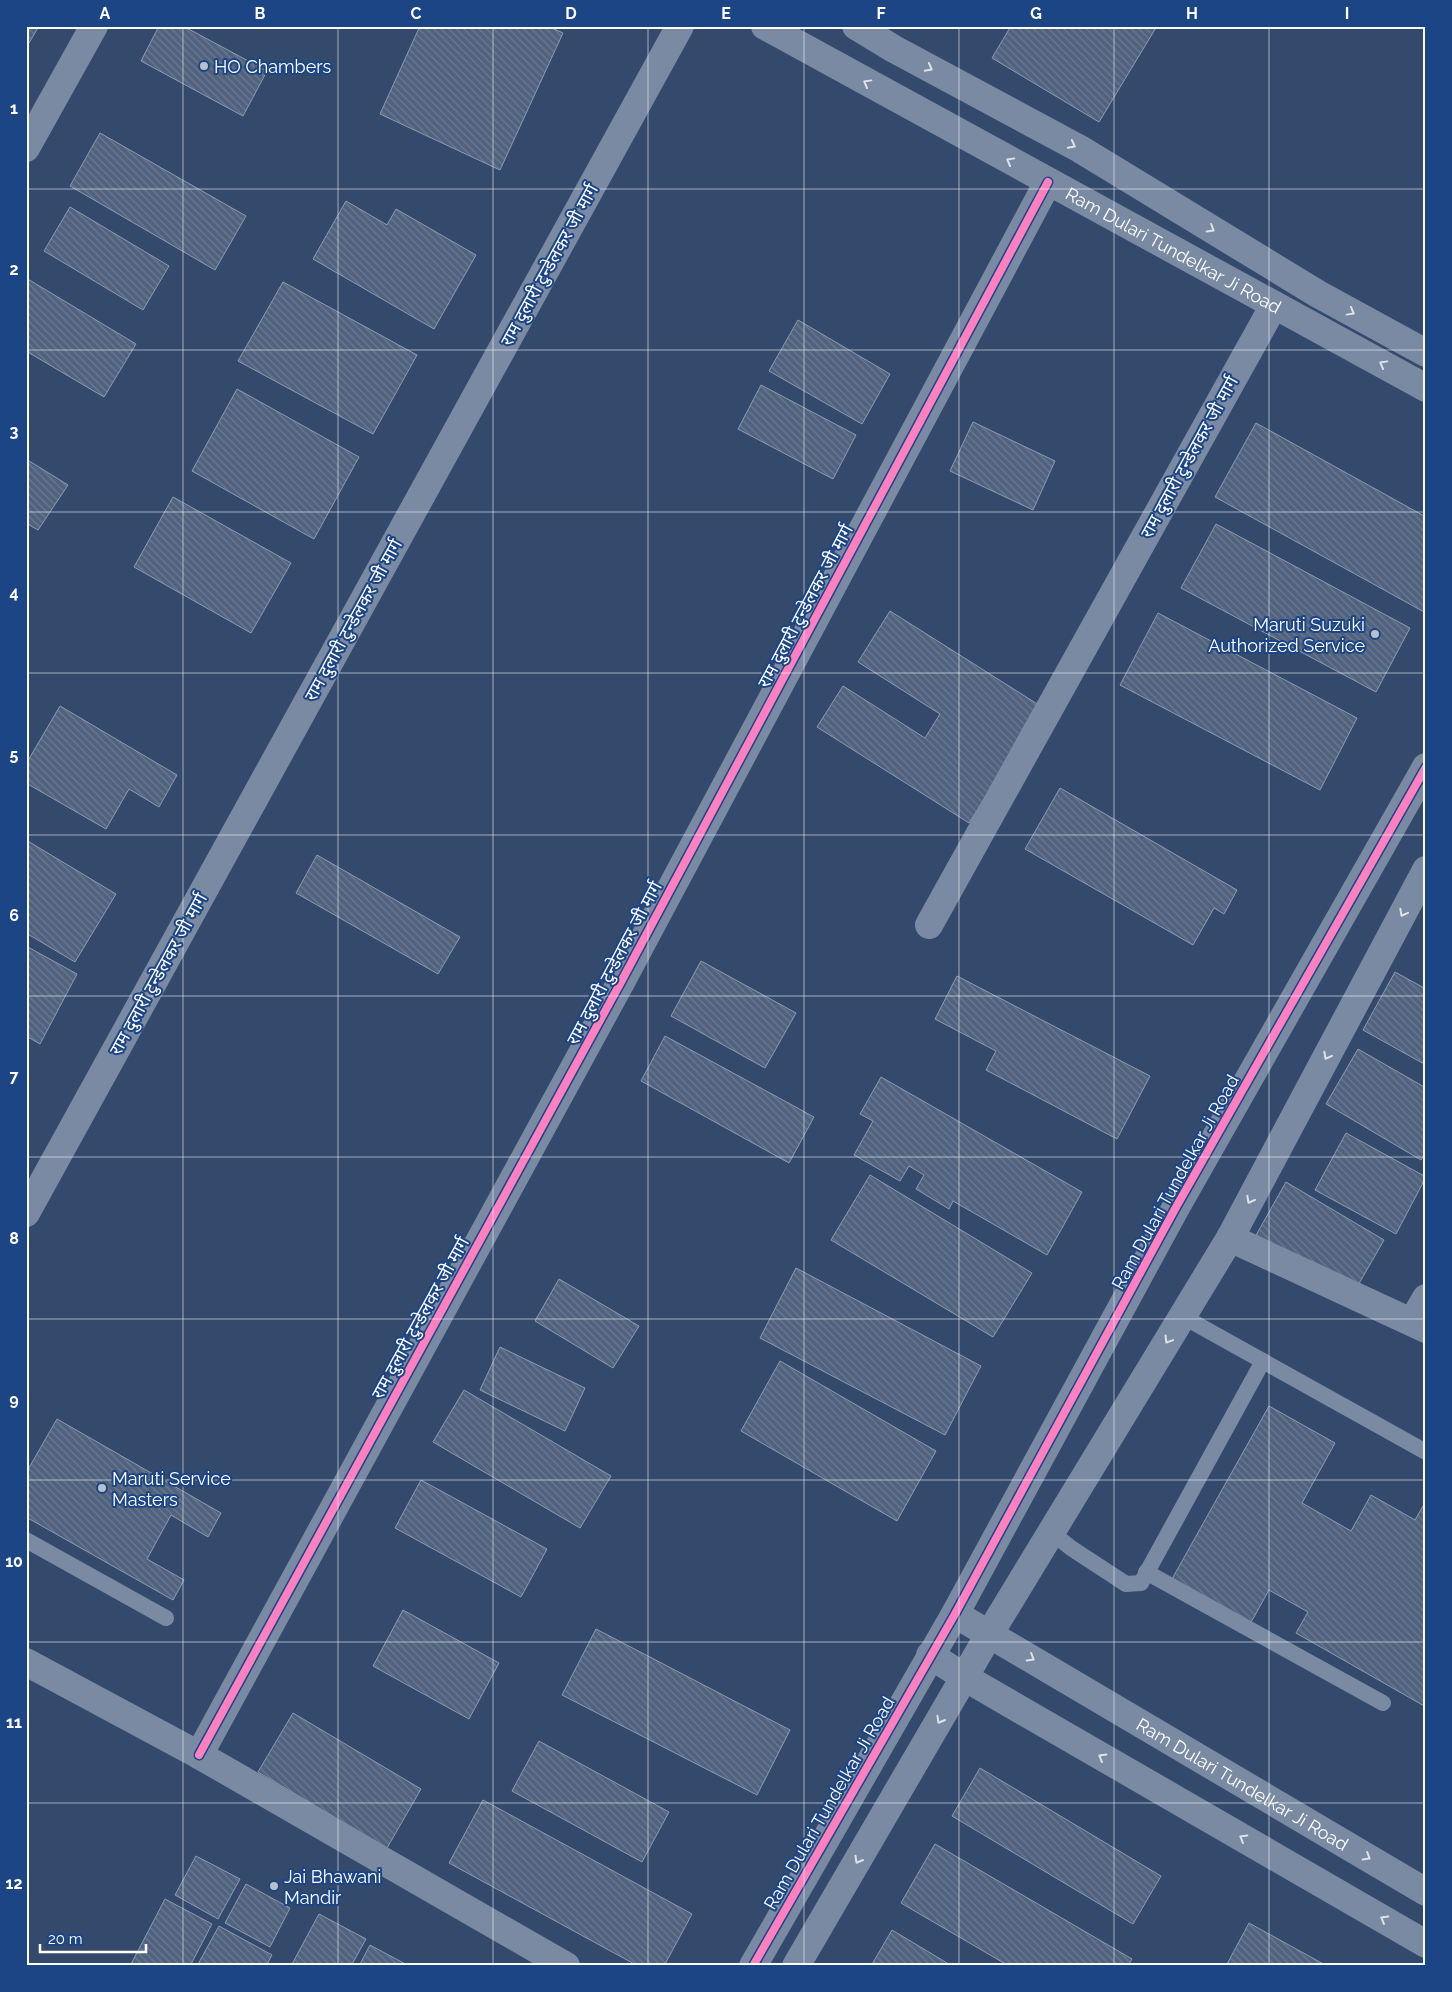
<svg xmlns="http://www.w3.org/2000/svg" width="1452" height="1992" font-family="Raleway,'Noto Sans Devanagari',sans-serif">
<defs>
<pattern id="building-back-hatch" width="6" height="6" patternUnits="userSpaceOnUse" patternTransform="scale(1.25)"><rect width="6" height="6" fill="#50627e"/><path d="M-1 5l2 2M0 0l6 6M5-1l2 2" fill="none" stroke="#6a7a91"/></pattern>
</defs>
<rect width="100%" height="100%" fill="#344a6d"/>
<g fill="url(#building-back-hatch)" stroke="#8e9bb1">
<polygon points="26,26 39,26 26,48"/>
<polygon points="159,26 183,26 267,71 243,116 141,61"/>
<polygon points="420,26 548,26 563,33 500,170 380,114"/>
<polygon points="1011,26 1157,26 1099,122 992,58"/>
<polygon points="100,133 246,216 215,270 70,186"/>
<polygon points="346,201 387,225 396,209 476,255 434,329 313,259"/>
<polygon points="70,207 169,266 143,310 44,251"/>
<polygon points="26,278 136,344 104,397 26,351"/>
<polygon points="283,282 417,355 373,434 238,361"/>
<polygon points="798,320 890,374 862,424 769,371"/>
<polygon points="761,385 856,435 833,479 738,429"/>
<polygon points="237,389 359,457 314,539 192,471"/>
<polygon points="973,422 1055,461 1033,510 950,471"/>
<polygon points="1256,423 1426,517 1426,613 1215,497"/>
<polygon points="26,459 68,485 38,530 26,523"/>
<polygon points="173,497 291,563 251,633 134,567"/>
<polygon points="1216,524 1410,628 1376,692 1181,588"/>
<polygon points="890,611 1042,707 969,823 817,727 843,686 925,738 940,714 858,662"/>
<polygon points="1158,613 1357,718 1320,790 1120,685"/>
<polygon points="60,706 177,775 159,807 129,789 106,829 26,783 26,764"/>
<polygon points="1060,788 1237,890 1224,914 1214,908 1193,945 1025,849"/>
<polygon points="26,840 116,894 75,962 26,933"/>
<polygon points="317,855 460,937 438,974 296,893"/>
<polygon points="26,946 77,974 40,1044 26,1036"/>
<polygon points="701,961 796,1013 765,1068 671,1016"/>
<polygon points="1395,972 1426,989 1426,1065 1363,1030"/>
<polygon points="957,976 1150,1076 1117,1139 986,1070 996,1051 935,1019"/>
<polygon points="665,1036 814,1117 789,1163 641,1081"/>
<polygon points="1358,1049 1426,1088 1426,1152 1421,1160 1326,1104"/>
<polygon points="881,1077 1082,1192 1047,1255 953,1201 949,1209 916,1189 924,1175 909,1166 900,1181 854,1155 873,1121 860,1114"/>
<polygon points="1346,1133 1426,1177 1396,1234 1315,1190"/>
<polygon points="870,1175 1032,1273 993,1337 831,1240"/>
<polygon points="1286,1182 1384,1240 1353,1294 1255,1237"/>
<polygon points="796,1268 981,1366 945,1435 760,1338"/>
<polygon points="559,1279 639,1326 613,1368 535,1321"/>
<polygon points="500,1347 585,1388 565,1431 480,1390"/>
<polygon points="780,1361 936,1451 897,1521 741,1431"/>
<polygon points="464,1390 611,1476 580,1528 433,1442"/>
<polygon points="1269,1406 1335,1443 1302,1503 1351,1531 1371,1495 1415,1520 1423,1506 1426,1508 1426,1707 1296,1633 1308,1612 1269,1590 1250,1624 1172,1579"/>
<polygon points="57,1419 221,1513 208,1537 171,1515 147,1559 184,1580 173,1600 26,1517 26,1473"/>
<polygon points="421,1480 547,1549 521,1597 395,1528"/>
<polygon points="403,1610 499,1663 469,1719 373,1666"/>
<polygon points="596,1629 790,1730 757,1795 562,1695"/>
<polygon points="293,1713 421,1789 387,1848 258,1772"/>
<polygon points="539,1741 669,1812 642,1862 512,1791"/>
<polygon points="980,1768 1161,1876 1133,1924 952,1816"/>
<polygon points="483,1800 692,1914 664,1966 638,1966 449,1863"/>
<polygon points="935,1844 1132,1959 1128,1966 1009,1966 901,1903"/>
<polygon points="196,1856 240,1879 218,1919 175,1895"/>
<polygon points="246,1884 290,1908 270,1947 225,1923"/>
<polygon points="165,1899 212,1924 190,1966 130,1966"/>
<polygon points="319,1914 366,1939 351,1966 291,1966"/>
<polygon points="1249,1923 1327,1966 1226,1966"/>
<polygon points="219,1926 272,1955 266,1966 197,1966"/>
<polygon points="892,1930 952,1966 871,1966"/>
<polygon points="370,1945 409,1966 359,1966"/>
</g>
<g fill="none" stroke-linecap="round" stroke-linejoin="round">
<g stroke="#7a8aa3" stroke-width="16">
<polyline points="1182,1316 1426,1452"/>
<polyline points="1051,1532 1071,1548 1126,1584 1141,1583 1263,1361"/>
<polyline points="26,1540 166,1618"/>
<polyline points="1146,1572 1383,1703"/>
</g>
<g stroke="#7a8aa3" stroke-width="28">
<polyline points="26,148 94,26"/>
<polyline points="929,925 1274,305"/>
<polyline points="26,1213 680,26"/>
<polyline points="1230,1238 1426,1329"/>
<polyline points="1412,1322 1426,1298"/>
<polyline points="26,1662 199,1755 566,1966"/>
<polyline points="199,1755 621,982 1048,182"/>
</g>
<g stroke="#7a8aa3" stroke-width="28">
<path id="s1" d="M765,26l661,362"/>
<polyline points="856,26 894,49 1080,149 1318,294 1426,353"/>
<path id="s2" d="M955,1614l471,278"/>
<polyline points="930,1655 964,1677 1426,1944"/>
<polyline points="753,1966 955,1614 1175,1209 1426,767"/>
<polyline points="796,1966 990,1633 1230,1238 1426,870"/>
</g>
<g stroke="#1c4585" stroke-width="11">
<g id="cycleway">
<polyline points="199,1755 621,982 1048,182"/>
<polyline points="753,1966 955,1614 1175,1209 1426,767"/>
</g>
</g>
<use href="#cycleway" stroke="#ff80c0" stroke-width="8"/>
</g>
<defs><path id="oneway-chevron" d="M-2-3.5L2.5 0L-2 3.5" fill="none" stroke-width="1.6" stroke-linecap="round" stroke-linejoin="round" transform="scale(1.25)"/></defs>
<g stroke="#dee2e8">
<use href="#oneway-chevron" transform="translate(929 68) rotate(28)"/>
<use href="#oneway-chevron" transform="translate(867 83) rotate(-151)"/>
<use href="#oneway-chevron" transform="translate(1072 145) rotate(28)"/>
<use href="#oneway-chevron" transform="translate(1010 161) rotate(-151)"/>
<use href="#oneway-chevron" transform="translate(1211 229) rotate(31)"/>
<use href="#oneway-chevron" transform="translate(1351 312) rotate(29)"/>
<use href="#oneway-chevron" transform="translate(1383 364) rotate(-151)"/>
<use href="#oneway-chevron" transform="translate(1403 913) rotate(118)"/>
<use href="#oneway-chevron" transform="translate(1327 1056) rotate(118)"/>
<use href="#oneway-chevron" transform="translate(1250 1200) rotate(118)"/>
<use href="#oneway-chevron" transform="translate(1168 1340) rotate(121)"/>
<use href="#oneway-chevron" transform="translate(1031 1658) rotate(31)"/>
<use href="#oneway-chevron" transform="translate(940 1720) rotate(120)"/>
<use href="#oneway-chevron" transform="translate(1102 1757) rotate(-150)"/>
<use href="#oneway-chevron" transform="translate(1243 1838) rotate(-150)"/>
<use href="#oneway-chevron" transform="translate(1367 1857) rotate(31)"/>
<use href="#oneway-chevron" transform="translate(858 1860) rotate(120)"/>
<use href="#oneway-chevron" transform="translate(1384 1919) rotate(-150)"/>
</g>
<path fill="none" stroke="#fff" stroke-width="1" stroke-opacity="0.55" d="M183,26v1940M338,26v1940M493,26v1940M648,26v1940M804,26v1940M959,26v1940M1114,26v1940M1269,26v1940M26,189h1400M26,350h1400M26,512h1400M26,673h1400M26,835h1400M26,996h1400M26,1157h1400M26,1319h1400M26,1480h1400M26,1642h1400M26,1803h1400"/>
<g fill="#b8c0cc" stroke="#1c4585" stroke-width="2">
<circle cx="204" cy="66" r="5"/>
<circle cx="1375" cy="634" r="5"/>
<circle cx="102" cy="1488" r="5"/>
<circle cx="274" cy="1886" r="5"/>
</g>
<g text-anchor="middle" dominant-baseline="central" stroke-width="4" stroke-linejoin="round" paint-order="stroke">
<g font-size="18" fill="#fff" stroke="#1c4585" text-anchor="start">
<text x="214" y="66">HO Chambers</text>
<text x="1365" y="624" text-anchor="end">Maruti Suzuki<tspan x="1365" dy="21">Authorized Service</tspan></text>
<text x="112" y="1478">Maruti Service<tspan x="112" dy="21">Masters</tspan></text>
<text x="284" y="1876">Jai Bhawani<tspan x="284" dy="21">Mandir</tspan></text>
</g>
<g font-size="18" fill="#fff" stroke="#1c4585">
<text stroke="none"><textPath href="#s1" startOffset="466">Ram Dulari Tundelkar Ji Road</textPath></text>
<text transform="translate(549 265) rotate(-61)">राम दुलारी टुन्डेलकर जी मार्ग</text>
<text transform="translate(1189 457) rotate(-61)">राम दुलारी टुन्डेलकर जी मार्ग</text>
<text transform="translate(805 606) rotate(-62)">राम दुलारी टुन्डेलकर जी मार्ग</text>
<text transform="translate(353 620) rotate(-61)">राम दुलारी टुन्डेलकर जी मार्ग</text>
<text transform="translate(614 963) rotate(-62)">राम दुलारी टुन्डेलकर जी मार्ग</text>
<text transform="translate(158 974) rotate(-61)">राम दुलारी टुन्डेलकर जी मार्ग</text>
<text transform="translate(1175 1182) rotate(-61)">Ram Dulari Tundelkar Ji Road</text>
<text transform="translate(420 1318) rotate(-61)">राम दुलारी टुन्डेलकर जी मार्ग</text>
<text stroke="none"><textPath href="#s2" startOffset="334">Ram Dulari Tundelkar Ji Road</textPath></text>
<text transform="translate(829 1803) rotate(-60)">Ram Dulari Tundelkar Ji Road</text>
</g>
</g>
<rect width="1452" height="1992" fill="none" stroke="#1c4585" stroke-width="55"/>
<path d="M40 1944v8h106v-8" fill="none" stroke="#ffffff" stroke-width="2.5"/>
<text x="48" y="1944" font-size="15" fill="#ffffff" stroke="#1c4585" stroke-width="4" paint-order="stroke">20 m</text>
<rect x="28" y="28" width="1396" height="1936" fill="none" stroke="#fff" stroke-width="2"/>
<g font-size="16" text-anchor="middle" font-weight="bold" fill="#fff">
<text x="105" y="19">A</text>
<text x="260" y="19">B</text>
<text x="416" y="19">C</text>
<text x="571" y="19">D</text>
<text x="726" y="19">E</text>
<text x="881" y="19">F</text>
<text x="1036" y="19">G</text>
<text x="1192" y="19">H</text>
<text x="1347" y="19">I</text>
<text x="14" y="114">1</text>
<text x="14" y="275">2</text>
<text x="14" y="437">3</text>
<text x="14" y="598">4</text>
<text x="14" y="760">5</text>
<text x="14" y="921">6</text>
<text x="14" y="1082">7</text>
<text x="14" y="1244">8</text>
<text x="14" y="1405">9</text>
<text x="14" y="1567">10</text>
<text x="14" y="1728">11</text>
<text x="14" y="1889">12</text>
</g>
</svg>
